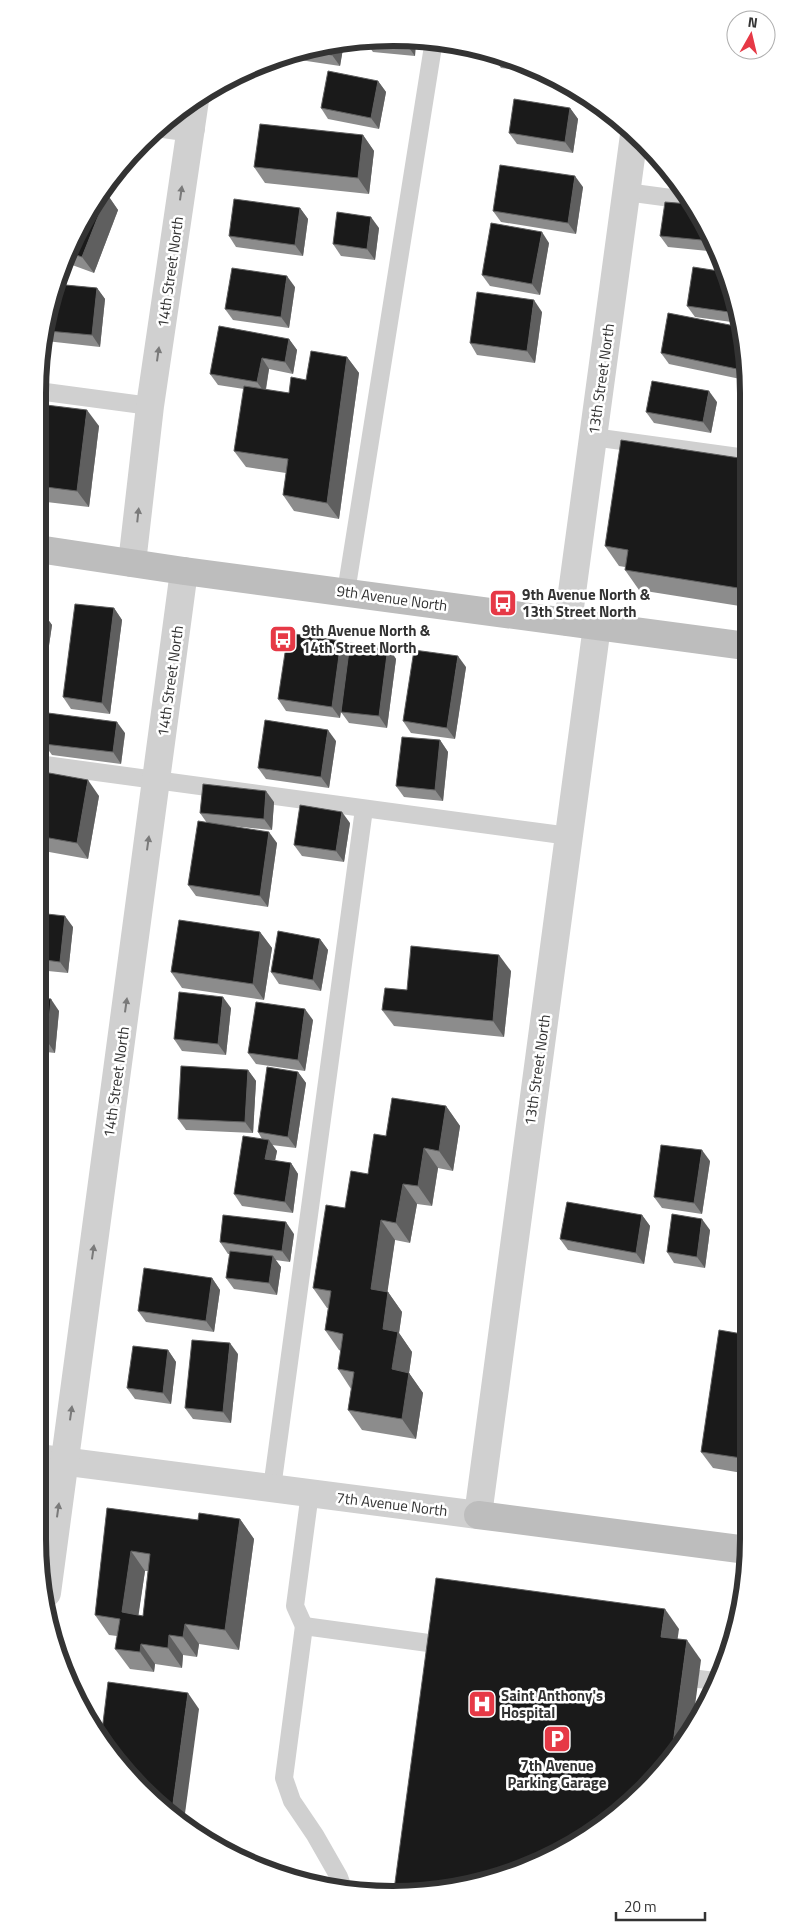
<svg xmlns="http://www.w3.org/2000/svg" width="786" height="1932" font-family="'Titillium Web',sans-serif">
<rect width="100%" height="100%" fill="#fff"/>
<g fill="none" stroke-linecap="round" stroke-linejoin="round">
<g stroke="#d0d0d0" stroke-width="18">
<polyline points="626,192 686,200"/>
<polyline points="38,391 150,406"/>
<polyline points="593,437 746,458"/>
<polyline points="346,592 434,40"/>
<polyline points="38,764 569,836"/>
<polyline points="272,1488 364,809"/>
<polyline points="304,1626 295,1606 310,1493"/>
<polyline points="699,1679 715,1681"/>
<polyline points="344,1891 339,1877 315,1835 292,1801 284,1778 304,1626 443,1645"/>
</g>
<g stroke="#d0d0d0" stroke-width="28">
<polyline points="162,124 191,128"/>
<polyline points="132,563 150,406 195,100"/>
<polyline points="568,622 634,135"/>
<polyline points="38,1458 478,1515 597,626"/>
<polyline points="47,1593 184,571"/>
</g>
<g stroke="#bdbdbd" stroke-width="28">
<polyline points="38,549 184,571 746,646"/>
<polyline points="478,1515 747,1550"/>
</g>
</g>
<g fill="#8c8c8c" fill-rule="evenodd">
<polygon points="369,38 416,40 415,56 373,52 365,41"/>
<polygon points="344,43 340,66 280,57 301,50"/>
<polygon points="507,56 538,72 501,68 493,57"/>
<polygon points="378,81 386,92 379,129 328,119 321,108"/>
<polygon points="570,108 578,119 573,153 517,144 509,133"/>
<polygon points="363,135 374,151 369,194 265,183 254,167"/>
<polygon points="583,187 576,234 501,222 493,211"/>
<polygon points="107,194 118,210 94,273 64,262 85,216"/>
<polygon points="689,204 718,252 668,247 660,236"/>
<polygon points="300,208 308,219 303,256 236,247 229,236"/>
<polygon points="379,228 375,260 341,256 333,244"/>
<polygon points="549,243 540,295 490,286 482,275"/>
<polygon points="725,272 739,323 695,317 687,306"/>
<polygon points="55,284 97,288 105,299 100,347 46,341"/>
<polygon points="295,287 289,328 233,320 225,309"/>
<polygon points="542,312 535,363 477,355 470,343"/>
<polygon points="289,339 297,350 293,374 269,369 266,390 289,393 306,380 347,357 359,373 339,519 294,511 283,495 286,473 246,467 234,451 244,389 218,385 210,374"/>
<polygon points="745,346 745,380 669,364 661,353"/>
<polygon points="717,402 711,433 654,423 646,412"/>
<polygon points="38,404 99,426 89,507 38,501"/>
<polygon points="746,459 746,607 639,590 625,570 625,567 619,566 605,546"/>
<polygon points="114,608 122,620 110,714 71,709 63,697"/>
<polygon points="38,612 44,614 52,625 44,679 38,679"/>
<polygon points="388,647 396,659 387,728 349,723 341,712 343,692 340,718 286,711 278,699 348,652"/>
<polygon points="466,667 455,739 411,733 403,721"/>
<polygon points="125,733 121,764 52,755 44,744"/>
<polygon points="440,740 448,752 443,801 404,797 396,786"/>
<polygon points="336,741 329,788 266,779 258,768"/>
<polygon points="38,771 99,796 88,859 38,850"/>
<polygon points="274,802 272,830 232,826 277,843 268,907 196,896 188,885 207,823 200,813"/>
<polygon points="350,823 344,862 302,856 294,845"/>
<polygon points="38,913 73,927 68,973 38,970"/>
<polygon points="260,932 272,948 264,1000 182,988 171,972"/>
<polygon points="320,939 328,950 321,991 279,984 271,972"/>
<polygon points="511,971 504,1037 394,1026 382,1010"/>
<polygon points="38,998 59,1011 55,1053 38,1051"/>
<polygon points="231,1008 226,1055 182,1051 174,1039"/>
<polygon points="313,1020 305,1071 256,1064 248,1053"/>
<polygon points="38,1069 48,1081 42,1124 38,1123"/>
<polygon points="248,1070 256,1081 253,1133 186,1130 178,1119"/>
<polygon points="298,1072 306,1083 296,1148 272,1145 277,1151 275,1161 291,1163 298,1174 293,1213 242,1206 234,1194 262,1139 258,1132"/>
<polygon points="446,1106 460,1126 453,1171 438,1168 432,1206 417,1204 410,1243 395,1240 387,1292 388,1292 402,1312 399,1333 412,1352 409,1373 423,1393 416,1439 362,1430 348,1410 351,1389 338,1369 341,1351 339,1350 325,1330 328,1308 327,1308 313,1288 345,1208 368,1174 386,1136"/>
<polygon points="38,1132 48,1147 41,1193 38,1193"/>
<polygon points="710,1161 702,1214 662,1208 654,1197"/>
<polygon points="642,1215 650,1226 644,1264 568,1250 560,1239"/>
<polygon points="710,1230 705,1268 674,1263 667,1252"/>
<polygon points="294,1234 290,1262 275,1260 281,1267 277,1295 234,1289 226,1278 230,1254 228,1254 220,1242"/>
<polygon points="212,1278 220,1290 214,1332 146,1322 138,1311"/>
<polygon points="748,1335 748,1474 713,1468 701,1452"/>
<polygon points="168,1350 176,1362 171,1404 135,1399 127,1388"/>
<polygon points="238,1354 231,1423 193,1419 185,1408"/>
<path d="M107,1508l91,12 42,-1 14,20 -15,111 -40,-6 -2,13 -14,-2 -1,13 -27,-4 -1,8 -24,-3 -15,-20 2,-13 -8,-1 -14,-20zM145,1571h3l-5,45 -5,-1z"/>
</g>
<g fill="#5f5f5f">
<polygon points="407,40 416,40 415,56 407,45"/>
<polygon points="344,43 340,66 332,55 334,44"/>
<polygon points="378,81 386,92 379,129 371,118"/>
<polygon points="570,108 578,119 573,153 565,142"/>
<polygon points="363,135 374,151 369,194 358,178"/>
<polygon points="575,176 583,187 576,234 568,223"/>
<polygon points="107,194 118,210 94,273 82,257"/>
<polygon points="300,208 308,219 303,256 295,245"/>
<polygon points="371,217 379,228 375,260 367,249"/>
<polygon points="542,232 549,243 540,295 532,284"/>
<polygon points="287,276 295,287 289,328 281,317"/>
<polygon points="97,288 105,299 100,347 92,335"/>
<polygon points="534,300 542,312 535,363 527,351"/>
<polygon points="743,337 745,346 745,380 737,369"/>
<polygon points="289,339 297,350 293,374 285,362"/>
<polygon points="347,357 359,373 339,519 327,503"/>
<polygon points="262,358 269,369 265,393 257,382"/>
<polygon points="709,391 717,402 711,433 703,422"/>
<polygon points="87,410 99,426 89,507 77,491"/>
<polygon points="746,539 746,599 738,588"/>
<polygon points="114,608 122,620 110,714 102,703"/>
<polygon points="44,614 52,625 44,679 38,671 38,658"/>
<polygon points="341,641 349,653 340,718 332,707"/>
<polygon points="388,647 396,659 387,728 379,716"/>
<polygon points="458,656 466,667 455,739 447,728"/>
<polygon points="117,722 125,733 121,764 113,752"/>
<polygon points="328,730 336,741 329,788 321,777"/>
<polygon points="440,740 448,752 443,801 435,790"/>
<polygon points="88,780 99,796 88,859 77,843"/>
<polygon points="266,791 274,802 272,830 264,819"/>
<polygon points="342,812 350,823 344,862 336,851"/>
<polygon points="269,832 277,843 268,907 260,896"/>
<polygon points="65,916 73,927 68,973 60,962"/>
<polygon points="260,932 272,948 264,1000 253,984"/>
<polygon points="320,939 328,950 321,991 313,980"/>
<polygon points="499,955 511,971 504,1037 493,1021"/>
<polygon points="223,997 231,1008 226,1055 218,1044"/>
<polygon points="51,999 59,1011 55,1053 47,1041"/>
<polygon points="305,1009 313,1020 305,1071 298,1060"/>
<polygon points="40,1070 48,1081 42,1124 38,1117 38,1088"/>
<polygon points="248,1070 256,1081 253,1133 245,1122"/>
<polygon points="298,1072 306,1083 296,1148 288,1137"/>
<polygon points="446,1106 460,1126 453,1171 439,1151"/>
<polygon points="38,1132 48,1147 41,1193 38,1188"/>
<polygon points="269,1140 277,1151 273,1170 265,1159"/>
<polygon points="424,1148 438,1168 432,1206 418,1186"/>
<polygon points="702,1150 710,1161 702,1214 694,1203"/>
<polygon points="291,1163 298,1174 293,1213 285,1202"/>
<polygon points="403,1184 417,1204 410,1243 396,1223"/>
<polygon points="642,1215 650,1226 644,1264 636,1253"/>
<polygon points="702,1219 710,1230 705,1268 697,1257"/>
<polygon points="381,1220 395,1240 385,1309 371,1289"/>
<polygon points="286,1222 294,1234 290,1262 282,1251"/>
<polygon points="273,1256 281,1267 277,1295 269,1283"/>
<polygon points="212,1278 220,1290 214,1332 206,1321"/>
<polygon points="388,1292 402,1312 399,1333 412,1352 409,1373 423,1393 416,1439 402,1419 392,1369 383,1329"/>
<polygon points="230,1343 238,1354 231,1423 223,1412"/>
<polygon points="168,1350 176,1362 171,1404 163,1393"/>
<polygon points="240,1519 254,1539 239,1650 225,1630"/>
<polygon points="131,1551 145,1571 136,1632 122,1612"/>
<polygon points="665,1609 679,1629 675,1657 661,1637"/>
<polygon points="185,1624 199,1644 197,1657 183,1637"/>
<polygon points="169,1635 183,1655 182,1668 168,1648"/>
<polygon points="687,1640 701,1660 693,1721 675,1756 671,1759"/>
<polygon points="141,1644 155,1664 154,1672 140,1652"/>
<polygon points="188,1693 199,1709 184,1821 172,1811"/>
</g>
<g fill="#1a1a1a" stroke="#5f5f5f" fill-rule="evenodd">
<polygon points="369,38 407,40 407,45 365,41 365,39"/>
<polygon points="334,44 332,55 300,50 301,50"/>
<polygon points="493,53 507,56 512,59 493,57"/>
<polygon points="328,71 378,81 371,118 321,108"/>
<polygon points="514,99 570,108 565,142 509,133"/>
<polygon points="260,124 363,135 358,178 254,167"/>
<polygon points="500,165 575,176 568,223 493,211"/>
<polygon points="102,192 107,194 82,257 68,252 85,216"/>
<polygon points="234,199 300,208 295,245 229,236"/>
<polygon points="665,202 689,204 712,241 660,236"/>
<polygon points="337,212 371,217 367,249 333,244"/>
<polygon points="491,223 542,232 532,284 482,275"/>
<polygon points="693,267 725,272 736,313 687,306"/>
<polygon points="232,268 287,276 281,317 225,309"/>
<polygon points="55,284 97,288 92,335 48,331"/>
<polygon points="477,292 534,300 527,351 470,343"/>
<polygon points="668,313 740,327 743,337 737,369 661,353"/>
<polygon points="219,326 289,339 285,362 262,358 257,382 210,374"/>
<polygon points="311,351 347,357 327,503 283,495 288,459 234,451 244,386 289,393 291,377 306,380"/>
<polygon points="652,381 709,391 703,422 646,412"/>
<polygon points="38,404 87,410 77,491 38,486"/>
<polygon points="621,440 746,459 746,539 738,588 625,570 628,550 605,546"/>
<polygon points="75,604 114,608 102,703 63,697"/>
<polygon points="38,612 44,614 38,658"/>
<polygon points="288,633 341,641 332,707 278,699"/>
<polygon points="350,643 388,647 379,716 341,712"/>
<polygon points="414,650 458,656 447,728 403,721"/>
<polygon points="48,713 117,722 113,752 44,744"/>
<polygon points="265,720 328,730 321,777 258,768"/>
<polygon points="402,737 440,740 435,790 396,786"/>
<polygon points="38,771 88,780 77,843 38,836"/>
<polygon points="203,784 266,791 264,819 200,813"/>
<polygon points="300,805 342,812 336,851 294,845"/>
<polygon points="198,821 269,832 260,896 188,885"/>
<polygon points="38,913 65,916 60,962 38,959"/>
<polygon points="179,920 260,932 253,984 171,972"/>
<polygon points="278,931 320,939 313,980 271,972"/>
<polygon points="411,946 499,955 493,1021 382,1010 385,988 407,990"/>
<polygon points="179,992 223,997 218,1044 174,1039"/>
<polygon points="38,998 51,999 47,1041 38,1040"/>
<polygon points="256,1002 305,1009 298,1060 248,1053"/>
<polygon points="181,1066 248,1070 245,1122 178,1119"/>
<polygon points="267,1067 298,1072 288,1137 258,1132"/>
<polygon points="38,1069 40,1070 38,1088"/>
<polygon points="392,1098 446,1106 439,1151 424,1148 418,1186 403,1184 396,1223 381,1220 371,1289 388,1292 383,1329 398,1332 392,1369 409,1373 402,1419 348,1410 354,1372 338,1369 343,1334 325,1330 331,1291 313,1288 326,1205 345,1208 351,1171 368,1174 374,1134 386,1136"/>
<polygon points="243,1136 269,1140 265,1159 291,1163 285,1202 234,1194"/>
<polygon points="661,1145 702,1150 694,1203 654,1197"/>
<polygon points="567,1202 642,1215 636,1253 560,1239"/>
<polygon points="672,1214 702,1219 697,1257 667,1252"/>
<polygon points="223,1215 286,1222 282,1251 220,1242"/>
<polygon points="230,1251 273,1256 269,1283 226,1278"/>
<polygon points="144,1268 212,1278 206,1321 138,1311"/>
<polygon points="719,1330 748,1335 748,1459 701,1452"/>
<polygon points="192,1340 230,1343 223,1412 185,1408"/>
<polygon points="133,1346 168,1350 163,1393 127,1388"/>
<path d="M107,1508l91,12 1,-7 41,6 -15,111 -40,-6 -2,13 -14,-2 -1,13 -27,-4 -1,8 -25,-3 5,-30 -25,-4zM131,1551l19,3 -7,62 -21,-4z"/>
<polygon points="436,1578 665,1609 661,1637 687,1640 671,1759 590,1835 529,1867 463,1888 394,1890"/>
<polygon points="108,1682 188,1693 172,1811 126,1773 101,1739"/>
</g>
<defs><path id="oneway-solid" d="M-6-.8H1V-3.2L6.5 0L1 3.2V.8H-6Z" transform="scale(1.25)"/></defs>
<g fill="#7a7a7a">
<use href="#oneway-solid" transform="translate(181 193) rotate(-82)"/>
<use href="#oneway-solid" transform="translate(158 354) rotate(-82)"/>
<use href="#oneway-solid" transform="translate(138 515) rotate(-84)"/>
<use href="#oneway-solid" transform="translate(148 843) rotate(-82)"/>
<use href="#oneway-solid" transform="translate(126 1005) rotate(-82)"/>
<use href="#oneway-solid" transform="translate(93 1252) rotate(-82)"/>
<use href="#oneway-solid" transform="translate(71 1413) rotate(-82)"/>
<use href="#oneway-solid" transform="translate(58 1510) rotate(-82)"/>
</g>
<defs>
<g id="bus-square" transform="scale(1.4375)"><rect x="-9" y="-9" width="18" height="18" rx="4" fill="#e63946" stroke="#fff"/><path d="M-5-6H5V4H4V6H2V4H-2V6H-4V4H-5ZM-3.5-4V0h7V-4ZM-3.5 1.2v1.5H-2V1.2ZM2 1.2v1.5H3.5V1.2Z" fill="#fff"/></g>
<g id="hospital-square" transform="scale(1.4375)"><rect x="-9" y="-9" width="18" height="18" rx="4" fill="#e63946" stroke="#fff"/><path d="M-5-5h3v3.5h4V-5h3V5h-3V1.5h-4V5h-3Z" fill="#fff"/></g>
<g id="parking-square" transform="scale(1.4375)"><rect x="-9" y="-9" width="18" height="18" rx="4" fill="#e63946" stroke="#fff"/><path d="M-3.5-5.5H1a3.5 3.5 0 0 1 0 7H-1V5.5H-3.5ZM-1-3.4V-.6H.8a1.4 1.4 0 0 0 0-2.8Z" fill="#fff"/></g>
</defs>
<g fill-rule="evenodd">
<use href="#bus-square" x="503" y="603"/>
<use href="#bus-square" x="283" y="639"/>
<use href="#hospital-square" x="482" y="1704"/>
<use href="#parking-square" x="557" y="1739"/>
</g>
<g text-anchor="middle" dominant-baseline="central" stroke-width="5" stroke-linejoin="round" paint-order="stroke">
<g font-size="15" fill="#333" stroke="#fff">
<text transform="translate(170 272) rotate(-82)">14th Street North</text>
<text transform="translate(601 379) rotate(-82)">13th Street North</text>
<text transform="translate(392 598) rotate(8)">9th Avenue North</text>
<text transform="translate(170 681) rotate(-82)">14th Street North</text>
<text transform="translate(537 1070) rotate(-82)">13th Street North</text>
<text transform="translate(116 1082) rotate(-82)">14th Street North</text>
<text transform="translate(392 1504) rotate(7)">7th Avenue North</text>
</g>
<g font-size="15" font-weight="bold" fill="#333" stroke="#fff" text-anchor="start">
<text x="522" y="594">9th Avenue North &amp;<tspan x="522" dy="17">13th Street North</tspan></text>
<text x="302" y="630">9th Avenue North &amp;<tspan x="302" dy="17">14th Street North</tspan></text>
<text x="501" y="1695">Saint Anthony's<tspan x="501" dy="17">Hospital</tspan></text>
<text x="557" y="1765" text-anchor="middle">7th Avenue<tspan x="557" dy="17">Parking Garage</tspan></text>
</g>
</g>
<path d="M0 0H786V1932H0ZM393 46H393A347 347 0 0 1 740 393V1539A347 347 0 0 1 393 1886H393A347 347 0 0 1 46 1539V393A347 347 0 0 1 393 46Z" fill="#fff" fill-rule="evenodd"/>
<path fill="none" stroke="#333" stroke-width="6" d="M393 46H393A347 347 0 0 1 740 393V1539A347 347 0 0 1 393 1886H393A347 347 0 0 1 46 1539V393A347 347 0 0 1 393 46Z"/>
<g transform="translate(751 35) rotate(8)"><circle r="24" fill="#ffffff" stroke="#adadad"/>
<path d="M0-4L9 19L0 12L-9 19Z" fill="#e63946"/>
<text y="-8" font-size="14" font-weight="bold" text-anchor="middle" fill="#333333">N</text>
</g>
<path d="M616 1912v8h89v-8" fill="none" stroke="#333333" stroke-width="2.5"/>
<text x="624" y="1912" font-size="15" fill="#333333" stroke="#ffffff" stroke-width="4" paint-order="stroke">20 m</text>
</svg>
